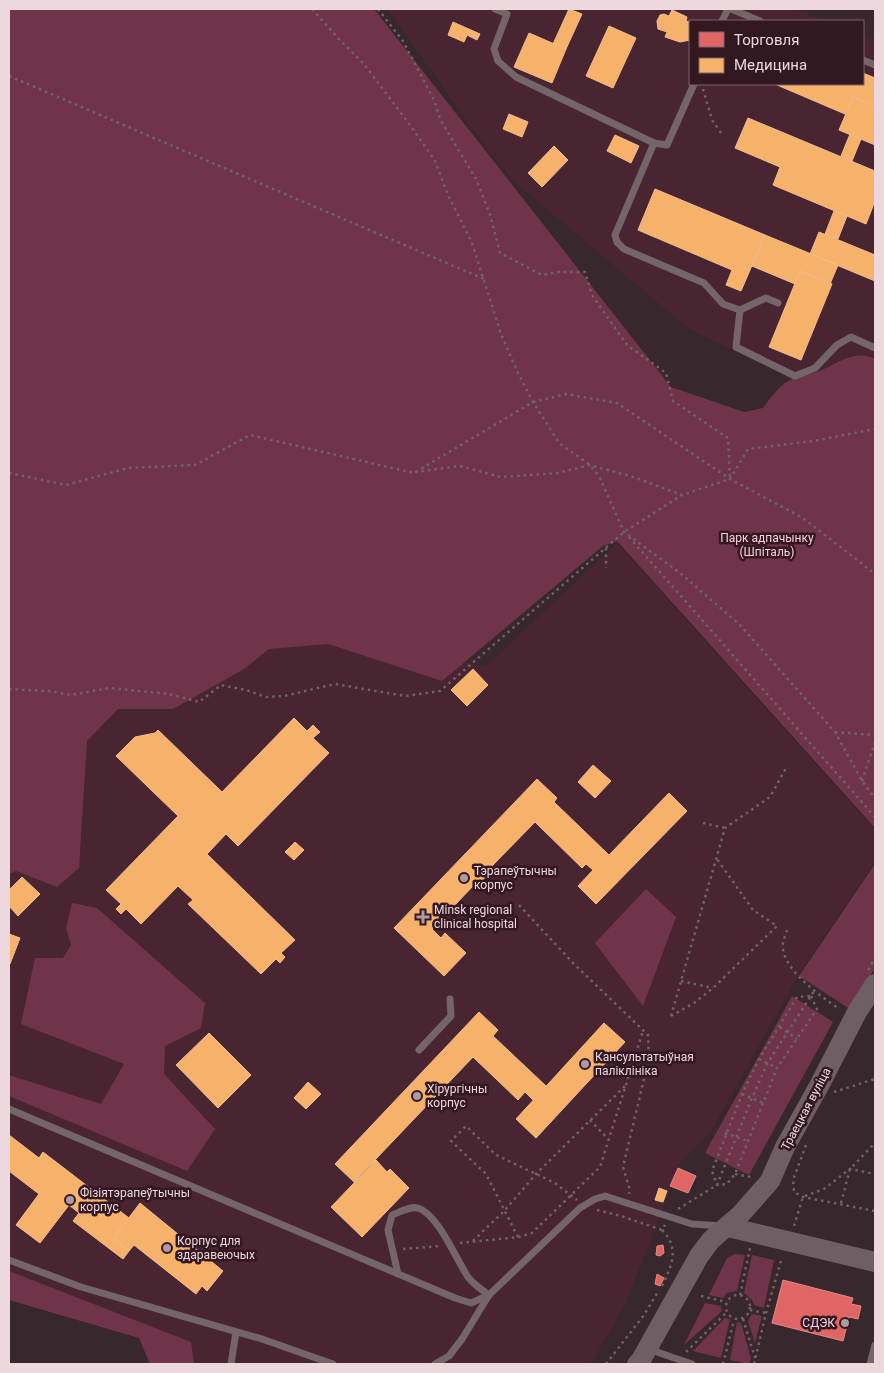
<svg xmlns="http://www.w3.org/2000/svg" width="884" height="1373" font-family="Roboto,sans-serif">
<rect width="100%" height="100%" fill="#38272d"/>
<g fill="#482531">
<polygon points="387,9 795,9 828,21 690,21 690,84 863,84 863,35 875,39 875,372 811,388 689,329 511,179 470,125"/>
<polygon points="617,543 875,830 875,862 800,972 712,1130 677,1167 661,1214 624,1307 591,1364 150,1364 139,1338 9,1300 9,682 298,619 485,667"/>
</g>
<g fill="#70344a">
<path d="M9,9h365l297,378 73,25 19,-4c8,-11 16,-22 27,-28 8,-4 18,-5 27,-8 19,-7 37,-24 58,-13v469l-258,-287 -14,5 -161,135 -114,-37 -59,5 -25,20 -71,40h-55l-31,32 -8,127 -22,19 -41,-16 -7,3z"/>
<polygon points="875,864 875,968 850,1009 799,976"/>
<polygon points="646,889 676,917 643,1006 595,943"/>
<polygon points="72,903 97,908 205,1003 201,1028 165,1046 164,1074 215,1129 187,1171 9,1096 9,1075 101,1104 124,1064 21,1024 35,958 63,958 71,945 66,928"/>
<polygon points="792,996 833,1022 749,1175 705,1153"/>
<polygon points="735,1254 745,1255 737,1291 727,1293 723,1298 709,1295 727,1258"/>
<polygon points="752,1255 774,1260 764,1308 754,1305 752,1300 744,1293"/>
<polygon points="9,1271 191,1342 194,1364 150,1364 139,1338 9,1300"/>
<polygon points="705,1303 721,1306 722,1311 684,1345"/>
<polygon points="752,1314 762,1316 755,1343 748,1321"/>
<polygon points="725,1318 730,1319 721,1358 693,1351"/>
<polygon points="737,1322 741,1323 751,1358 749,1364 730,1360"/>
</g>
<g fill="#e06666" stroke="#e4888a">
<polygon points="678,1168 696,1176 688,1193 670,1186"/>
<polygon points="663,1245 664,1253 660,1256 656,1255 657,1246"/>
<polygon points="657,1274 664,1278 660,1286 655,1284"/>
<polygon points="783,1280 853,1298 851,1304 861,1306 858,1319 849,1317 843,1341 772,1323"/>
</g>
<g fill="#f6b26b" stroke="#f3bd8e">
<polygon points="569,9 582,14 566,49 553,44"/>
<polygon points="672,10 687,17 686,21 690,22 690,40 680,42 665,37 667,32 658,29 657,21 660,15 664,14 669,16"/>
<polygon points="453,22 480,34 477,40 467,35 464,42 448,35"/>
<polygon points="609,26 636,38 613,88 586,76"/>
<polygon points="529,33 566,49 552,83 514,67"/>
<polygon points="863,73 875,78 875,106 853,97 845,114 777,85 778,84 863,84"/>
<polygon points="853,97 875,106 875,145 839,130"/>
<polygon points="509,114 528,122 522,137 503,129"/>
<polygon points="748,118 875,171 875,201 866,224 773,185 780,167 735,148"/>
<polygon points="850,134 861,139 852,161 841,156"/>
<polygon points="615,135 639,146 631,163 607,151"/>
<polygon points="554,146 568,160 542,187 528,173"/>
<polygon points="655,189 765,235 741,291 726,285 732,270 638,230"/>
<polygon points="834,211 847,216 838,239 825,234"/>
<polygon points="819,232 875,255 875,281 810,254"/>
<polygon points="765,235 838,265 830,284 800,271 795,284 752,266"/>
<polygon points="800,271 832,284 801,360 769,347"/>
<polygon points="473,669 488,685 467,706 451,690"/>
<polygon points="294,718 307,731 313,725 320,732 313,738 329,753 238,846 226,834 207,854 295,940 281,953 285,957 280,963 276,959 261,974 188,904 193,900 178,886 141,924 126,909 121,914 116,909 121,904 106,890 178,816 116,756 135,737 155,733 158,730 222,792"/>
<polygon points="593,765 611,781 595,798 578,782"/>
<polygon points="537,779 557,798 554,802 609,855 669,793 687,811 596,904 578,886 593,870 586,864 582,868 535,822 492,866 494,868 477,886 474,885 432,929 441,938 445,933 466,953 444,976 394,928"/>
<polygon points="295,842 304,850 294,860 285,852"/>
<polygon points="22,877 40,894 18,916 9,906 9,890"/>
<polygon points="9,934 20,938 10,964 9,963"/>
<polygon points="479,1012 498,1030 493,1036 546,1086 533,1100 525,1092 518,1100 473,1057 354,1182 335,1164"/>
<polygon points="604,1023 625,1042 536,1138 516,1119"/>
<polygon points="209,1033 251,1075 218,1108 176,1065"/>
<polygon points="308,1082 321,1094 306,1109 294,1098"/>
<polygon points="9,1135 39,1158 43,1152 129,1218 113,1239 129,1251 123,1259 73,1221 79,1213 69,1205 40,1243 16,1225 39,1194 9,1171"/>
<polygon points="376,1160 387,1172 390,1169 409,1188 362,1237 331,1207"/>
<polygon points="659,1188 667,1191 663,1202 655,1200"/>
<polygon points="140,1203 223,1271 207,1291 202,1286 196,1294 134,1245 129,1251 113,1239"/>
</g>
<g fill="none" stroke-linecap="round" stroke-linejoin="round">
<g stroke="#6f6367" stroke-width="2.5" stroke-dasharray="2.5 4" stroke-linecap="butt">
<polyline points="312,9 338,38 364,64 407,121 434,159 448,195 472,243 501,334 518,373 533,402 559,443 590,465 599,476 624,532 680,573 739,624 835,732 862,781 875,798"/>
<polyline points="378,9 403,41 434,100 440,119 476,179 490,214 500,253 542,275 558,272 585,272 592,295 627,345 666,373 673,401 728,438 730,479"/>
<polyline points="9,76 484,279"/>
<polyline points="703,89 712,120 721,133"/>
<polyline points="415,472 460,466 501,477 558,473 590,465 633,477 682,495 730,479 748,449 814,441 875,429"/>
<polyline points="9,473 66,485 128,468 195,465 250,435 414,473 533,402 566,394 617,403 730,479 803,518 875,574"/>
<polyline points="629,537 875,817"/>
<polyline points="606,548 606,568"/>
<polyline points="9,689 48,691 71,695 109,688 169,694 199,702 221,685 246,690 266,697 284,696 335,684 405,696 440,691 624,532 682,495"/>
<polyline points="835,732 875,735"/>
<polyline points="862,781 875,742"/>
<polyline points="703,823 725,828"/>
<polyline points="519,905 575,965 648,1035 649,1058 623,1167 630,1190 629,1194"/>
<path d="M787,930c-1,4 -3,8 -4,12 -4,26 38,54 56,67"/>
<polyline points="868,970 875,958"/>
<polyline points="681,981 713,988"/>
<polygon points="811,996 817,1009 777,1068 735,1174 727,1184 717,1185 712,1171 742,1094 759,1059 797,997"/>
<polyline points="671,1016 725,828 770,797 786,768"/>
<polyline points="671,1016 694,1003 713,988 777,926 753,910 717,859"/>
<polyline points="780,1027 797,1039"/>
<polyline points="759,1059 777,1068"/>
<polyline points="834,1092 875,1079"/>
<polyline points="742,1094 763,1103"/>
<polyline points="590,1120 608,1139"/>
<polyline points="725,1133 748,1141"/>
<polyline points="806,1145 793,1180 794,1192 803,1197 875,1211"/>
<polyline points="735,1174 751,1177"/>
<polyline points="805,1196 824,1189 850,1169 875,1174"/>
<polyline points="841,1203 850,1169 875,1143"/>
<polyline points="678,1209 717,1185 752,1098 767,1064 814,991"/>
<polyline points="597,1210 621,1216 662,1230"/>
<polyline points="794,1226 803,1197"/>
<polyline points="518,1237 486,1174 451,1141 466,1126 496,1155 555,1183 577,1200"/>
<polyline points="473,1241 505,1210 536,1174 625,1086"/>
<polyline points="460,1243 519,1237 532,1233 600,1167 643,1031"/>
<polyline points="403,1249 440,1246"/>
<path d="M662,1286c10,-21 18,-38 0,-56l3,-5"/>
<circle cx="738" cy="1307" r="12"/>
<polyline points="740,1295 750,1248"/>
<polyline points="701,1296 726,1302"/>
<polyline points="750,1310 766,1313"/>
<polyline points="743,1319 755,1358"/>
<polyline points="686,1352 726,1313"/>
<polyline points="606,1364 644,1315 659,1290"/>
<polyline points="723,1364 734,1320"/>
<polyline points="754,1364 766,1313 782,1257"/>
</g>
<g stroke="#746569" stroke-width="7">
<polyline points="495,9 507,14 494,49 498,61 516,77 654,143 667,145 694,84"/>
<polyline points="731,9 760,21"/>
<polyline points="722,21 728,9"/>
<polyline points="863,60 875,65"/>
<polyline points="654,143 615,235 617,242 624,249 704,283 723,304 740,310 766,298 778,303"/>
<polyline points="740,310 736,347 795,376 815,368 837,345 851,337 875,348"/>
<polyline points="419,1050 451,1016 450,999"/>
<polyline points="9,1109 455,1298 471,1303 489,1295"/>
<polyline points="9,1260 81,1287 262,1339 333,1364"/>
<path d="M398,1274l-10,-44 4,-15c8,-3 18,-9 26,-7 20,6 39,53 50,69 5,7 14,13 21,18"/>
<polyline points="648,1349 692,1364"/>
<polyline points="231,1364 236,1332"/>
<polyline points="435,1364 449,1356 462,1339 489,1295 580,1208 595,1199 605,1196 692,1224 722,1226"/>
<polyline points="870,1364 875,1345"/>
</g>
<g stroke="#6f5f64" stroke-width="20">
<polyline points="728,1227 875,1262"/>
<polyline points="637,1364 641,1360 699,1256 711,1240 740,1215 770,1181 785,1147 820,1084 857,1012 875,984"/>
</g>
</g>
<g fill="#ae9aa0" stroke="#331721" stroke-width="2">
<circle cx="464" cy="878" r="5"/>
<path d="M420.5 909.5h5v5h5v5h-5v5h-5v-5h-5v-5h5z"/>
<circle cx="585" cy="1064" r="5"/>
<circle cx="417" cy="1096" r="5"/>
<circle cx="70" cy="1200" r="5"/>
<circle cx="167" cy="1248" r="5"/>
<circle cx="845" cy="1323" r="5"/>
</g>
<g text-anchor="middle" dominant-baseline="central" stroke-width="5" stroke-linejoin="round" paint-order="stroke">
<g font-size="12" fill="#fed0dd" stroke="#331721">
<text x="767" y="538">Парк адпачынку<tspan x="767" dy="14">(Шпіталь)</tspan></text>
</g>
<g font-size="12" fill="#edd8de" stroke="#331721" text-anchor="start">
<text x="474" y="871">Тэрапеўтычны<tspan x="474" dy="14">корпус</tspan></text>
<text x="434" y="910">Minsk regional<tspan x="434" dy="14">clinical hospital</tspan></text>
<text x="595" y="1057">Кансультатыўная<tspan x="595" dy="14">паліклініка</tspan></text>
<text x="427" y="1089">Хірургічны<tspan x="427" dy="14">корпус</tspan></text>
<text x="80" y="1193">Фізіятэрапеўтычны<tspan x="80" dy="14">корпус</tspan></text>
<text x="177" y="1241">Корпус для<tspan x="177" dy="14">здаравеючых</tspan></text>
<text x="835" y="1323" text-anchor="end">СДЭК</text>
</g>
<g font-size="12" fill="#edd8de" stroke="#331721">
<text transform="translate(806 1109) rotate(-62)">Траецкая вуліца</text>
</g>
</g>
<rect width="884" height="1373" fill="none" stroke="#edd8de" stroke-width="20"/>
<rect x="689" y="20" width="175" height="65" fill="#331721" stroke="#7d646d"/>
<rect x="699" y="32" width="25" height="15" fill="#e06666" stroke="#7d646d"/>
<text x="734" y="45" font-size="15" fill="#edd8de">Торговля</text>
<rect x="699" y="58" width="25" height="15" fill="#f6b26b" stroke="#7d646d"/>
<text x="734" y="70" font-size="15" fill="#edd8de">Медицина</text>
</svg>
